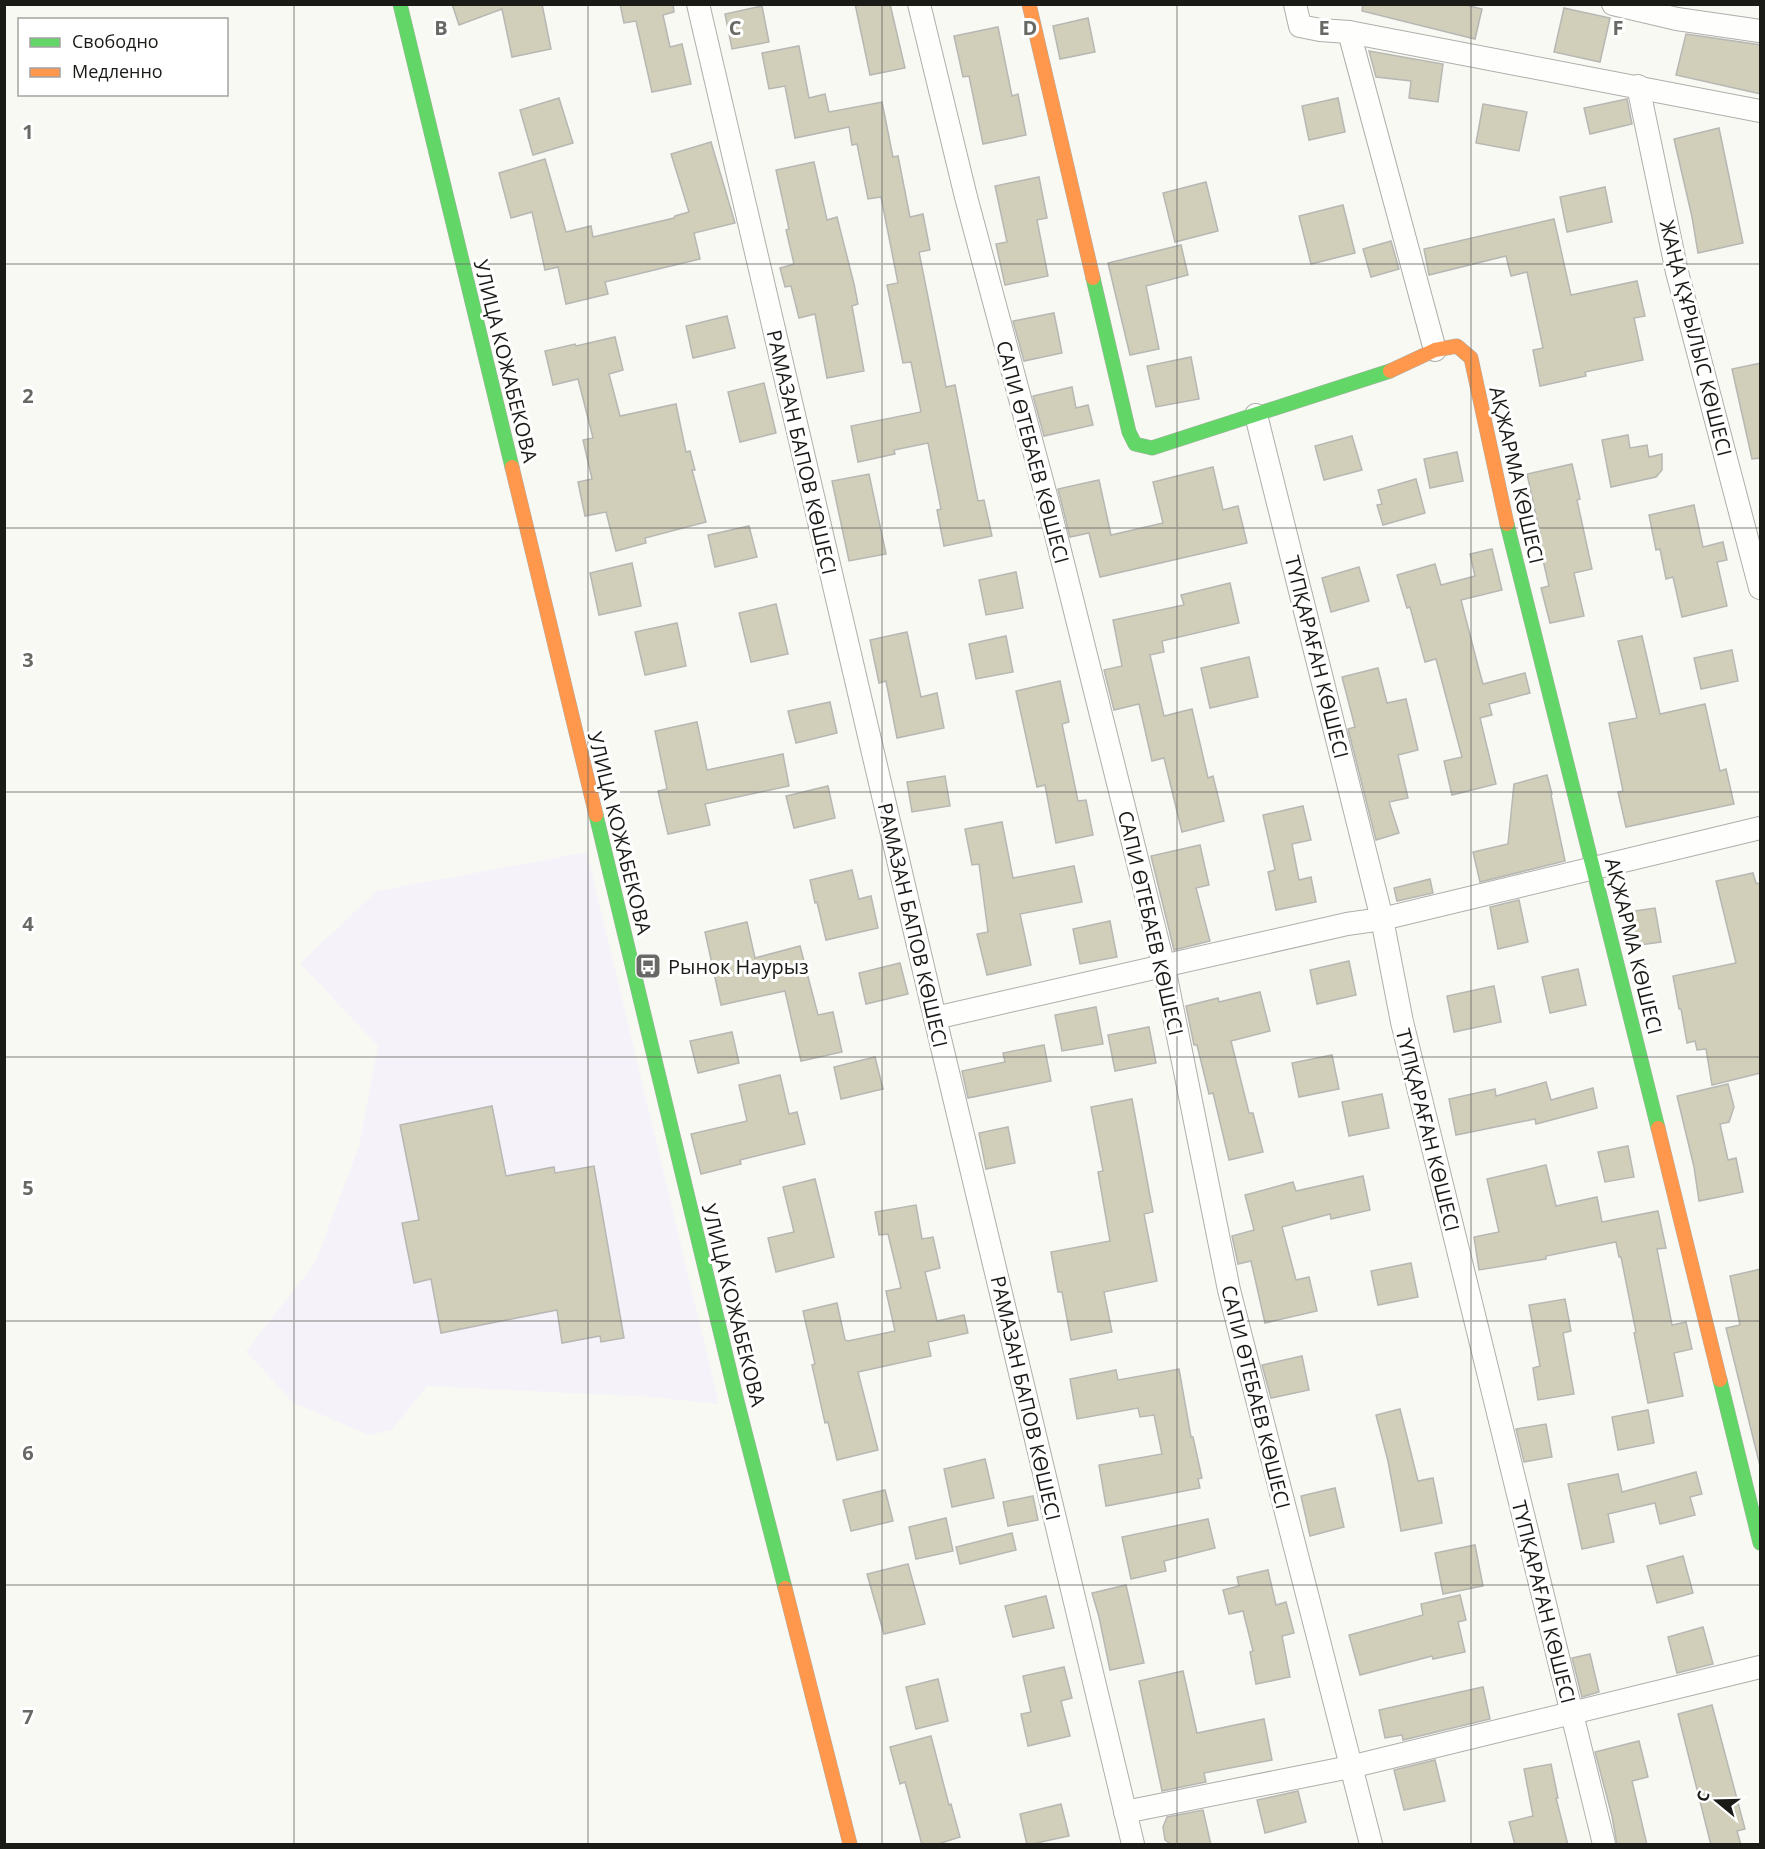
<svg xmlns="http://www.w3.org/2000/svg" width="1765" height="1849" font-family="'Open Sans',sans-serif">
<rect width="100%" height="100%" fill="#f9f9f4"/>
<polygon fill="#f6f2f9" points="587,852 719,1404 651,1397 427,1386 392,1430 369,1435 292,1402 246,1351 315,1263 359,1146 378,1046 300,963 377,891"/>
<g fill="#d1ceb9" stroke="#b7b7b4" stroke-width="1.5">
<polygon points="452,4 542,4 551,49 512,57 502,9 459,25"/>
<polygon points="620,4 673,4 674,12 663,15 670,47 682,44 691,84 652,92 636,21 624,23"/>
<polygon points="855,4 890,4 905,68 870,75"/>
<polygon points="1363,4 1462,4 1482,9 1475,39 1362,11"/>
<polygon points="762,6 769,42 732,49 725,14"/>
<polygon points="1564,8 1610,18 1600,62 1554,52"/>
<polygon points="1088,18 1095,52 1060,59 1053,26"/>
<polygon points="998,27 1012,96 1018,94 1026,135 983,144 969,76 963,77 954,36"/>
<polygon points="1686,34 1761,45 1761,94 1676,75"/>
<polygon points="799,46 809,98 825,94 829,112 882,102 893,157 898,156 910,217 923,214 930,250 919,252 946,387 955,385 978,501 984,500 992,536 944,546 937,510 941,509 928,443 894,450 895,454 858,462 851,426 921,412 911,362 903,363 887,285 898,283 881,197 868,199 857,144 852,145 849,127 795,138 785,86 769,89 762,53"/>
<polygon points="1369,51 1443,64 1438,102 1409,98 1411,81 1376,77"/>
<polygon points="559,98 573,143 533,155 520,110"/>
<polygon points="1338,98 1345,132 1309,140 1302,106"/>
<polygon points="1627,99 1632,124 1590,134 1584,108"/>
<polygon points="1483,104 1527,112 1519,151 1476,143"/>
<polygon points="1719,128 1743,243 1698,253 1692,217 1674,139"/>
<polygon points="711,142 735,223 694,233 700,259 605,282 608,294 566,304 558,267 545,270 532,212 511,218 499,173 545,159 566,232 591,226 593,237 674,218 675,216 689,212 671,154"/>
<polygon points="814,162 827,220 837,217 854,284 858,304 852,306 864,371 827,378 815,314 799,318 791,286 785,287 780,268 794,264 786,230 789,229 776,170"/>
<polygon points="1039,177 1047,218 1037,220 1048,276 1005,285 996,244 1007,242 995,186"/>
<polygon points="1206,182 1218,231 1175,242 1163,193"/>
<polygon points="1605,187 1612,222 1567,232 1560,197"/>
<polygon points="1343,205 1355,253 1311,264 1299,216"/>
<polygon points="1554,219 1571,295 1637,281 1645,316 1634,318 1643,360 1585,372 1586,376 1540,386 1533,350 1543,348 1527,272 1511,276 1506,256 1429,275 1424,249"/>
<polygon points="1391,241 1399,269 1371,277 1363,249"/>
<polygon points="1181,245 1188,275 1146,286 1159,349 1130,355 1108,263"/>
<polygon points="1054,313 1062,353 1024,361 1013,321"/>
<polygon points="727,316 735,348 693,358 686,326"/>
<polygon points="615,337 623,370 609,374 620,416 676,404 686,452 690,451 695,470 692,470 706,522 645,538 646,543 616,551 606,512 585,516 578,482 592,479 583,440 593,438 578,379 553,385 545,351 575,344 576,346"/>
<polygon points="1191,357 1199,399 1156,407 1147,366"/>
<polygon points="1761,363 1761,458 1752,459 1732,369"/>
<polygon points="764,383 776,433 740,442 728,392"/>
<polygon points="1072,387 1076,408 1088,405 1093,425 1044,436 1033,396"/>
<polygon points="1628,435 1630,448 1647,445 1649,457 1662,454 1662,470 1656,477 1611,487 1602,440"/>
<polygon points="1352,436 1362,470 1324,480 1315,446"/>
<polygon points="1457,452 1463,481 1430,488 1424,459"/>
<polygon points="1572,464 1580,499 1577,500 1592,569 1574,573 1584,616 1550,623 1541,588 1549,586 1539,543 1542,543 1527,474"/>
<polygon points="1213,467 1223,510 1238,506 1247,543 1100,577 1089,533 1070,537 1058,489 1099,480 1111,535 1163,523 1153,482"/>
<polygon points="869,474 886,554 849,561 832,481"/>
<polygon points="1416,479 1425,513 1383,525 1377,505 1382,504 1378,490"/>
<polygon points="1694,505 1703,547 1723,542 1727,560 1717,562 1727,606 1682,617 1673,577 1666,579 1660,549 1656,550 1649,515"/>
<polygon points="749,526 757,557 715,567 708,535"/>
<polygon points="1492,549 1502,590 1461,600 1478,666 1483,684 1525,673 1530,693 1489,704 1492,715 1480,718 1496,784 1452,795 1444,761 1462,757 1436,659 1425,662 1410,607 1407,608 1397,575 1435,564 1441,585 1475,576 1470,554"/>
<polygon points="632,563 641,606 599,615 590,573"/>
<polygon points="1359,567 1369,601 1331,612 1322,578"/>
<polygon points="1016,572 1023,608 986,615 979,580"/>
<polygon points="1230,583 1239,623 1162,641 1164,652 1150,655 1164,716 1192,709 1208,778 1213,776 1224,821 1182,832 1164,758 1152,761 1139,704 1114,710 1104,670 1122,666 1113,620 1184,605 1181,595"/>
<polygon points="776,604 788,654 751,662 739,613"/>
<polygon points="677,623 686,666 645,675 635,632"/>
<polygon points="907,632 921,697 937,693 944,728 897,738 886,681 879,683 870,640"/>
<polygon points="1006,636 1013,672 976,679 969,644"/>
<polygon points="1642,636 1660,714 1705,704 1720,771 1726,769 1734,804 1626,827 1618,792 1623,791 1609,723 1637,718 1618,641"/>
<polygon points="1732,650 1738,681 1701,689 1694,658"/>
<polygon points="1249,657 1258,697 1210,708 1201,668"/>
<polygon points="1378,668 1387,703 1406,699 1418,750 1398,755 1408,798 1389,802 1399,833 1376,840 1348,729 1355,727 1342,677"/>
<polygon points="1060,681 1069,722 1062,724 1078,801 1086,800 1093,835 1056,843 1045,785 1037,787 1016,691"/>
<polygon points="830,702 837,733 796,743 788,711"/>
<polygon points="697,722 707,770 783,754 789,786 705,804 710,825 668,834 658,791 667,789 655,731"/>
<polygon points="1547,775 1552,794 1551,795 1565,861 1480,882 1473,852 1508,844 1514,784"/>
<polygon points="945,776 950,806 912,812 907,782"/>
<polygon points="828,786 835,818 794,828 786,796"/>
<polygon points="1303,806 1311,840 1292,844 1299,880 1311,877 1316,902 1276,910 1268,872 1275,870 1263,815"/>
<polygon points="1002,822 1013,878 1074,866 1082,902 1020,914 1031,965 987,975 977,934 988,932 979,864 972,865 965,829"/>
<polygon points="1200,845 1209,885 1196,888 1210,941 1174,950 1151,856"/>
<polygon points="852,870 859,899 871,896 878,928 826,940 817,902 815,903 810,880"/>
<polygon points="1753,873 1756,883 1761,884 1761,1073 1712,1085 1706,1049 1697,1050 1695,1041 1687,1043 1681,1009 1679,1009 1673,976 1736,963 1716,881"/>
<polygon points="1430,879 1433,893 1397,901 1394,888"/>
<polygon points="1519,900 1528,942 1498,949 1490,907"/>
<polygon points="1655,908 1661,942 1632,946 1624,915 1628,914 1628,912"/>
<polygon points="1110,921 1117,957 1080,964 1073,929"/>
<polygon points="747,922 755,958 800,946 818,1015 833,1012 842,1052 801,1061 785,991 721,1005 705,932"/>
<polygon points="1349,961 1356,995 1317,1004 1310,970"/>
<polygon points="900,963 908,994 866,1004 859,973"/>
<polygon points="1578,969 1586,1005 1550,1013 1542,977"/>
<polygon points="1494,986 1501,1022 1454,1032 1447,996"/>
<polygon points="1260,992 1270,1031 1231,1041 1249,1113 1253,1113 1263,1152 1229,1160 1213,1093 1209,1094 1197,1045 1194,1045 1186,1006 1218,998 1219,1002"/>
<polygon points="1096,1007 1103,1044 1062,1051 1055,1015"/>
<polygon points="1149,1027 1156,1063 1115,1071 1108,1035"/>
<polygon points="732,1032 739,1063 698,1073 690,1041"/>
<polygon points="1044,1045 1051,1081 968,1098 962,1071 1005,1062 1003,1053"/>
<polygon points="1332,1055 1339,1089 1299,1097 1292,1063"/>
<polygon points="875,1057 883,1089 841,1099 834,1067"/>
<polygon points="780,1075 789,1114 797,1112 805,1144 740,1160 741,1164 701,1174 691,1134 747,1121 739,1085"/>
<polygon points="1546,1082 1551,1100 1593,1088 1597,1108 1536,1124 1535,1119 1456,1135 1449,1099 1495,1089 1496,1096"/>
<polygon points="1728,1084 1734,1107 1729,1122 1720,1124 1728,1160 1736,1158 1743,1192 1699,1201 1694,1167 1677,1096"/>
<polygon points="1382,1094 1389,1128 1349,1136 1342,1102"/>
<polygon points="1132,1099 1153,1212 1144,1214 1157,1281 1104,1292 1112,1332 1071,1340 1062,1292 1058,1292 1051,1252 1110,1241 1098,1172 1103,1171 1091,1107"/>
<polygon points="492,1106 506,1176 554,1167 555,1173 594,1166 624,1338 601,1342 600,1336 562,1343 557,1310 441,1333 431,1279 414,1283 402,1223 419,1220 400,1125"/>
<polygon points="1008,1127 1015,1163 986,1169 979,1133"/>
<polygon points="1628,1146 1634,1177 1605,1182 1598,1152"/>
<polygon points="1546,1165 1556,1206 1597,1197 1602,1222 1658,1211 1666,1248 1657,1249 1672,1325 1686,1322 1692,1349 1674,1353 1683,1396 1648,1403 1634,1333 1636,1332 1621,1257 1619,1257 1616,1242 1546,1256 1546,1259 1479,1270 1474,1237 1499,1232 1487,1179"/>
<polygon points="1363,1176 1370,1210 1331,1219 1330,1214 1282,1227 1296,1280 1309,1277 1317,1311 1265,1323 1251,1261 1238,1264 1232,1236 1254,1230 1245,1195 1293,1182 1296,1191"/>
<polygon points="815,1179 834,1257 776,1272 768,1238 794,1232 783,1187"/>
<polygon points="916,1205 922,1239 933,1237 940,1268 925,1272 937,1321 964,1315 968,1333 928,1342 931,1356 858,1372 878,1450 837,1460 828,1422 825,1423 812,1365 815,1364 803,1311 837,1303 845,1340 848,1341 895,1331 886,1291 901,1288 888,1234 879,1235 875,1212"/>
<polygon points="1411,1263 1418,1297 1378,1305 1371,1271"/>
<polygon points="1761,1269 1761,1470 1726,1328 1740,1325 1730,1276"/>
<polygon points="1565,1299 1571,1331 1563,1333 1574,1394 1538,1400 1533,1368 1540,1366 1529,1305"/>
<polygon points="1302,1356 1309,1390 1271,1398 1262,1365"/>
<polygon points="1179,1369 1191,1437 1193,1437 1202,1478 1198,1479 1200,1488 1106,1506 1099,1465 1162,1454 1154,1415 1140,1417 1138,1408 1077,1419 1070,1379 1116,1370 1118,1380"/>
<polygon points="1400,1409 1418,1481 1433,1478 1442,1523 1401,1531 1388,1461 1376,1415"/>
<polygon points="1648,1410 1654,1443 1618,1450 1612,1417"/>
<polygon points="1546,1424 1552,1457 1524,1462 1516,1429"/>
<polygon points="985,1459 994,1498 952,1507 944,1469"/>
<polygon points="1696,1472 1702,1494 1690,1497 1695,1515 1660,1524 1655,1503 1608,1514 1614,1542 1582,1549 1568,1484 1618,1474 1622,1492"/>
<polygon points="1335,1488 1344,1527 1310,1536 1301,1496"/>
<polygon points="885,1490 893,1521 851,1531 843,1500"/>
<polygon points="1033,1496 1038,1520 1008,1526 1003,1502"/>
<polygon points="946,1518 953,1551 916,1559 909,1527"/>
<polygon points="1208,1519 1215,1548 1164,1561 1166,1571 1131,1579 1122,1537"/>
<polygon points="1012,1533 1016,1550 960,1564 956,1547"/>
<polygon points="1475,1545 1483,1586 1443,1594 1435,1553"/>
<polygon points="1683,1556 1693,1593 1657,1603 1647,1566"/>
<polygon points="908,1564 925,1624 884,1634 867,1574"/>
<polygon points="1268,1570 1276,1605 1286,1602 1294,1633 1282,1636 1290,1677 1256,1684 1250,1652 1253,1651 1243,1611 1229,1614 1223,1590 1239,1586 1237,1577"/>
<polygon points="1126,1585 1144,1663 1110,1670 1099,1617 1092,1593"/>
<polygon points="1460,1595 1466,1620 1458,1622 1465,1652 1433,1659 1432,1656 1360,1675 1349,1635 1423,1615 1421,1604"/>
<polygon points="1046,1596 1054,1628 1013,1637 1005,1606"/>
<polygon points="1703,1627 1713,1664 1677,1673 1668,1637"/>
<polygon points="1590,1654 1599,1692 1582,1697 1572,1658"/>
<polygon points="1064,1667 1072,1698 1061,1701 1070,1736 1028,1746 1021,1714 1031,1712 1023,1676"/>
<polygon points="1183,1671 1197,1733 1264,1719 1272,1760 1204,1773 1206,1782 1162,1791 1139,1681"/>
<polygon points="938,1679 948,1721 916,1729 906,1687"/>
<polygon points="1483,1687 1490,1719 1403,1740 1402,1735 1385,1738 1379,1710"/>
<polygon points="1712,1705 1745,1829 1737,1831 1741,1845 1711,1845 1678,1714"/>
<polygon points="931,1736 949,1805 951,1804 960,1837 935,1845 922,1845 905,1782 900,1784 890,1747"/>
<polygon points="1639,1741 1648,1777 1632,1781 1647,1845 1617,1845 1612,1816 1595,1752"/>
<polygon points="1435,1760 1445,1801 1404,1810 1394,1770"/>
<polygon points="1551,1764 1558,1798 1556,1798 1568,1845 1515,1845 1509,1822 1533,1816 1524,1769"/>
<polygon points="1298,1791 1306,1822 1265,1833 1257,1800"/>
<polygon points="1061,1804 1069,1836 1027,1845 1020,1814"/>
<polygon points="1203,1810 1211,1845 1172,1845 1165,1840 1163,1827 1167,1817"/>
</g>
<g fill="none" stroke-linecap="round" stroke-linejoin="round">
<g stroke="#aeaeaa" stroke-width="24">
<g id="street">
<polyline points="698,4 935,1018 1133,1844"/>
<polyline points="919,4 966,197 1048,503 1164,967 1229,1290 1371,1844"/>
<polyline points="1295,4 1300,26 1320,30 1349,32 1760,111"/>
<polyline points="1613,4 1677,19 1760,31"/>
<polyline points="1349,32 1435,350"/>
<polyline points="1638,86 1677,272 1760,588"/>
<polyline points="1256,415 1382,919 1402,1022 1604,1844"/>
<polyline points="935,1018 1347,924 1382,919 1760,828"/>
<polyline points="1125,1812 1350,1767 1760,1667"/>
</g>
</g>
<g stroke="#aeaeaa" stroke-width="15">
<g id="fast">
<polyline points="400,4 512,467"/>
<polyline points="1093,278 1129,432 1135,444 1152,448 1390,371"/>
<polyline points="1507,524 1658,1128"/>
<polyline points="596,815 736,1397 785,1588"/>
<polyline points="1720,1380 1760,1543"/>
</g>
</g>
<g stroke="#aeaeaa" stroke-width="15">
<g id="slow">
<polyline points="1029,4 1093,278"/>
<polyline points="1390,371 1435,350 1457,346 1471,358 1507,524"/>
<polyline points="512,467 596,815"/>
<polyline points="1658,1128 1720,1380"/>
<polyline points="785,1588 850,1844"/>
</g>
</g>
<use href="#street" stroke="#fefefd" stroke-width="22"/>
<use href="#fast" stroke="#63d668" stroke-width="14"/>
<use href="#slow" stroke="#ff974d" stroke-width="14"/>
</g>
<path fill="none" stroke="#686864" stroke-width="1.5" stroke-opacity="0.55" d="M294,4v1840M588,4v1840M882,4v1840M1177,4v1840M1471,4v1840M4,264h1756M4,528h1756M4,792h1756M4,1057h1756M4,1321h1756M4,1585h1756"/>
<defs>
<g id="bus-square" transform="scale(1.35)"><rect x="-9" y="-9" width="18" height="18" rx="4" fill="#686864" stroke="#fff"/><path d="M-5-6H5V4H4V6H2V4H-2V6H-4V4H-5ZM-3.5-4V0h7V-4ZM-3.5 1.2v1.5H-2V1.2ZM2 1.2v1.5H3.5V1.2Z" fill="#fff"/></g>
</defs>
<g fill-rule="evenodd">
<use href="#bus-square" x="648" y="966"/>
</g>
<g text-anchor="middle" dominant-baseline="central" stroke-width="6" stroke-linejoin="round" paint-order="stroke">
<g font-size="20" fill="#1a1a17" stroke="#fff">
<text transform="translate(1696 338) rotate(76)">ЖАҢА ҚҰРЫЛЫС КӨШЕСІ</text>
<text transform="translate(506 361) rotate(76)">УЛИЦА КОЖАБЕКОВА</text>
<text transform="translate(802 452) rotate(77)">РАМАЗАН БАПОВ КӨШЕСІ</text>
<text transform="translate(1033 452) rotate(75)">САПИ ӨТЕБАЕВ КӨШЕСІ</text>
<text transform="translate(1517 475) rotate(77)">АҚЖАРМА КӨШЕСІ</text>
<text transform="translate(1317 657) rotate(76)">ТҮПҚАРАҒАН КӨШЕСІ</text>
<text transform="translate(620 833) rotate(76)">УЛИЦА КОЖАБЕКОВА</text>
<text transform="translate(1151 923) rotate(77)">САПИ ӨТЕБАЕВ КӨШЕСІ</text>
<text transform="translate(913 925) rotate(77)">РАМАЗАН БАПОВ КӨШЕСІ</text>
<text transform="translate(1634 946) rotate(76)">АҚЖАРМА КӨШЕСІ</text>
<text transform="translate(1428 1130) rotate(76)">ТҮПҚАРАҒАН КӨШЕСІ</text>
<text transform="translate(734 1305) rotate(76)">УЛИЦА КОЖАБЕКОВА</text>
<text transform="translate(1256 1397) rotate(76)">САПИ ӨТЕБАЕВ КӨШЕСІ</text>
<text transform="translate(1026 1398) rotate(77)">РАМАЗАН БАПОВ КӨШЕСІ</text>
<text transform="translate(1544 1602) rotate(76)">ТҮПҚАРАҒАН КӨШЕСІ</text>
</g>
<g font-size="20" fill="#1a1a17" stroke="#fff" text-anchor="start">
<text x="668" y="966">Рынок Наурыз</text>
</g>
</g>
<g font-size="20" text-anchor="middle" font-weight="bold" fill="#686864" stroke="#fff" stroke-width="6" stroke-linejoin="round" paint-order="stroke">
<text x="441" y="35">B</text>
<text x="735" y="35">C</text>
<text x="1030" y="35">D</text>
<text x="1324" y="35">E</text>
<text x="1618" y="35">F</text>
<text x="28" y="139">1</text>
<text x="28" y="403">2</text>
<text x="28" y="667">3</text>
<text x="28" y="931">4</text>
<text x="28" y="1195">5</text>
<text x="28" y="1460">6</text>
<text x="28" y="1724">7</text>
</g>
<rect width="1765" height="1849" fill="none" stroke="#1a1a17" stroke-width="12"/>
<rect x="18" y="18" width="210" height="78" fill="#ffffff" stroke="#a3a3a2" stroke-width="1.5"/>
<rect x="30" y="38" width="30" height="9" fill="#63d668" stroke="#a3a3a2" stroke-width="1.5"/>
<text x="72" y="48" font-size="18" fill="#1a1a17">Свободно</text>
<rect x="30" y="68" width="30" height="9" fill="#ff974d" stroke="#a3a3a2" stroke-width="1.5"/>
<text x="72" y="78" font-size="18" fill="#1a1a17">Медленно</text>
<g transform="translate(1717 1801) rotate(289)" stroke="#ffffff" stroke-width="4.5" paint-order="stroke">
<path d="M0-4.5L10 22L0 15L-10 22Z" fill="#1a1a17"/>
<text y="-9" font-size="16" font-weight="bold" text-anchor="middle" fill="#1a1a17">С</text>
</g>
</svg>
